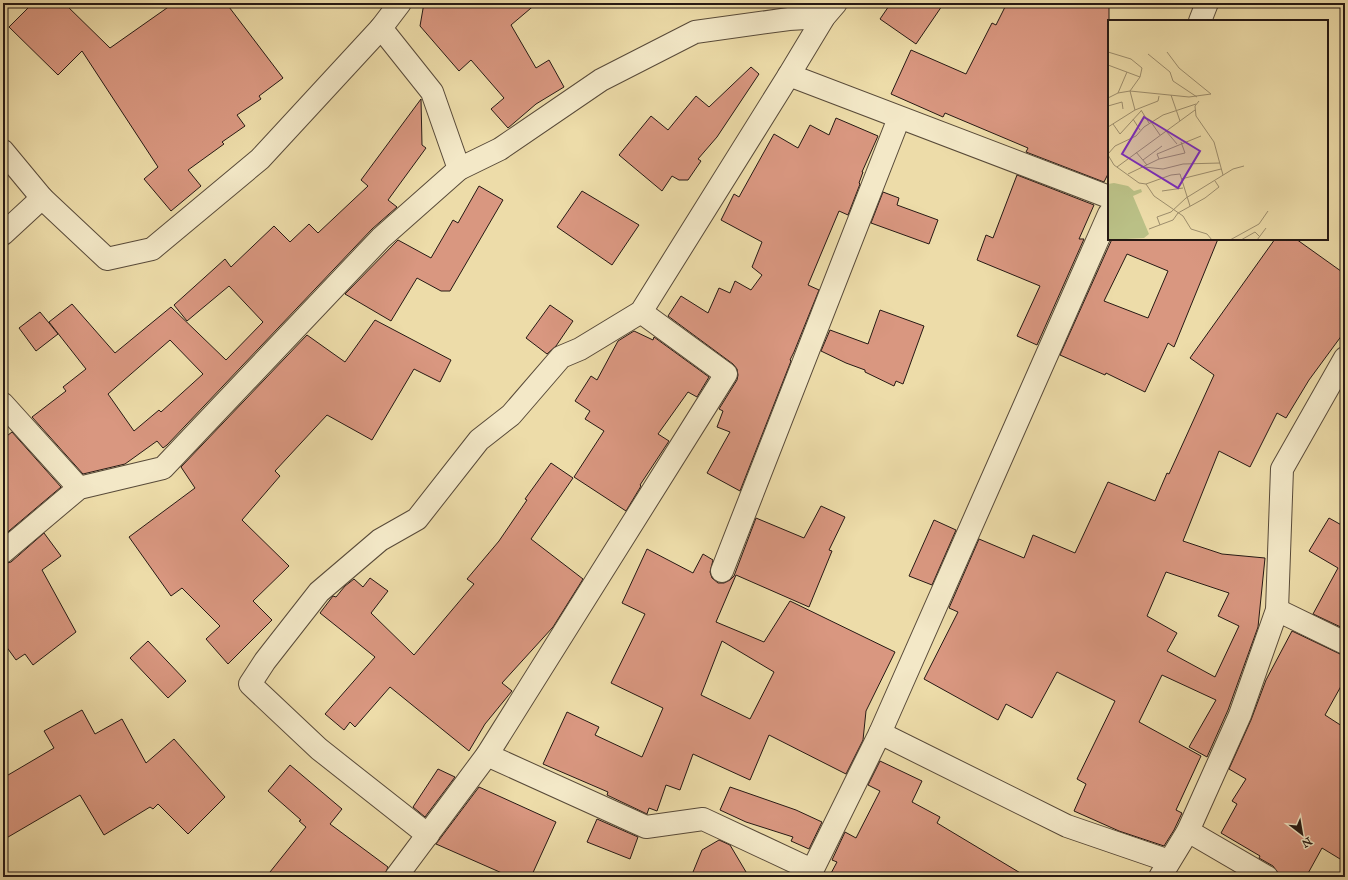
<svg xmlns="http://www.w3.org/2000/svg" width="1348" height="880" font-family="'IM FELL Great Primer',serif">
<rect width="100%" height="100%" fill="#eddca9"/>
<filter id="stains"><feTurbulence type="fractalNoise" baseFrequency=".005" numOctaves="4"/><feColorMatrix values="0 0 0 0 .2 0 0 0 0 .09 0 0 0 0 .02 0 0 0 .5 -.17"/></filter>
<radialGradient id="worn" r=".72"><stop offset=".6" stop-color="#630" stop-opacity="0"/><stop offset="1" stop-color="#630" stop-opacity=".3"/></radialGradient>
<g fill="#d99780" stroke="#261914" fill-rule="evenodd">
<polygon points="33,3 64,3 110,48 174,3 226,3 283,78 259,96 261,99 237,115 245,126 222,142 224,144 188,170 201,186 171,211 144,179 158,167 82,51 58,75 9,27"/>
<polygon points="424,3 537,3 511,25 536,68 549,60 564,87 536,104 508,128 491,109 504,98 471,60 459,71 420,26"/>
<polygon points="891,3 944,3 916,44 880,19"/>
<polygon points="1007,3 1109,3 1109,172 1104,182 1026,152 1028,148 945,113 943,117 891,94 911,50 966,74 992,23 996,25"/>
<polygon points="751,67 759,74 717,137 698,159 701,161 688,180 679,180 672,176 662,191 619,155 651,116 668,130 696,96 709,107"/>
<path d="M421,99l1,46 4,3 -38,52 9,7 -25,22 -205,216 -4,3 -6,-7 -32,23 -42,10 -51,-57 34,-26 -3,-4 23,-18 -37,-47 23,-18 43,49 56,-46 55,53 37,-38 -34,-36 -42,35 -13,-16 51,-46 6,8 43,-41 16,16 19,-18 9,9 50,-47 -7,-6zM170,340l33,34 -42,38 -2,-2 -25,21 -26,-37z"/>
<polygon points="836,118 878,136 862,172 863,172 859,183 860,184 848,215 839,211 808,285 819,290 794,352 790,360 791,361 740,491 707,473 730,432 717,427 723,411 719,409 737,380 738,375 737,369 733,364 668,316 681,296 708,313 719,288 730,293 735,281 751,290 762,275 752,267 762,242 721,220 734,194 739,197 774,134 798,148 810,125 829,135"/>
<polygon points="1017,175 1094,205 1079,239 1084,239 1037,345 1017,336 1040,286 977,260 986,235 993,238"/>
<polygon points="479,186 503,200 450,291 441,291 417,278 391,321 345,294 398,240 431,258 453,220 458,223"/>
<polygon points="582,191 639,225 612,265 557,227"/>
<polygon points="883,192 899,198 897,205 938,220 929,244 871,223"/>
<path d="M1112,239h106l-44,108 -6,-4 -23,49 -39,-19 -1,2 -45,-20zM1127,254l41,17 -20,47 -44,-17z"/>
<path d="M1275,239h21l49,35v57l-36,49 -23,38 -9,-5 -27,54 -31,-16 -36,90 39,13 43,4 -7,69 -30,83 -21,47 -18,-10 27,-47 -54,-25 -23,47 62,34 -25,54 6,3 -8,17 -10,16 -45,-15 -45,-20 12,-27 -9,-5 38,-78 -58,-29 -25,46 -26,-14 -8,16 -74,-41 34,-67 -9,-4 30,-69 45,19 9,-23 42,18 33,-71 47,19 12,-28 2,1 45,-99 -24,-17zM1166,572l63,21 -11,23 21,10 -24,51 -48,-26 10,-18 -30,-17z"/>
<polygon points="550,305 573,321 556,346 547,354 526,338"/>
<polygon points="880,310 924,326 903,384 896,381 894,386 865,372 865,370 846,363 821,351 830,330 868,344"/>
<polygon points="40,312 58,334 36,351 19,328"/>
<polygon points="375,320 451,360 440,382 414,369 372,440 327,415 275,471 280,476 242,520 289,566 253,601 272,620 228,664 206,639 220,626 182,588 171,596 129,537 195,488 181,467 307,335 345,362"/>
<polygon points="634,331 653,340 654,337 709,377 697,397 688,392 658,434 669,441 640,485 641,486 626,511 574,477 604,431 585,419 590,411 575,401 591,376 597,380 618,341"/>
<polygon points="12,432 61,487 3,536 3,439"/>
<polygon points="551,463 573,478 531,539 583,579 553,627 502,683 512,691 485,724 469,751 390,687 355,727 350,722 344,730 325,714 375,657 320,613 333,596 336,597 345,586 354,579 363,587 370,578 388,591 371,613 414,655 474,584 467,579 499,541 527,500 525,499"/>
<path d="M821,506l24,11 -16,33 3,1 -23,56 -73,-32 -20,47 48,20 26,-41 105,51 -29,59 -3,29 -17,34 -77,-39 -19,45 -57,-26 -13,36 -14,-5 -9,26 -8,-3 -2,6 -40,-19 1,-3 -65,-28 24,-52 32,15 -4,8 47,22 21,-49 -52,-25 34,-69 -23,-11 25,-54 46,24 10,-19 10,6 -3,12 2,6 6,5h6l6,-3 4,-4 22,-58 48,20zM722,641l52,31 -24,47 -49,-24z"/>
<polygon points="1329,518 1345,527 1345,629 1313,614 1338,568 1309,551"/>
<polygon points="934,520 956,530 932,585 909,576"/>
<polygon points="44,533 61,556 42,570 76,632 33,665 25,654 16,660 3,642 3,564 11,562"/>
<polygon points="1292,631 1340,654 1345,655 1345,679 1325,715 1345,728 1345,862 1322,848 1306,877 1286,877 1278,873 1273,866 1259,858 1260,856 1221,833 1237,804 1232,801 1246,779 1229,769 1251,720 1266,680"/>
<polygon points="148,641 186,681 168,698 130,658"/>
<polygon points="82,710 95,734 122,719 146,763 174,739 225,797 188,834 158,804 153,809 150,807 104,835 80,795 3,840 3,778 54,748 44,731"/>
<polygon points="880,761 922,781 912,802 940,817 937,823 1027,877 829,877 837,862 832,860 845,832 856,838 880,791 868,785"/>
<polygon points="290,765 342,809 330,824 388,867 384,877 266,877 306,827 299,821 301,820 268,791"/>
<polygon points="438,769 455,777 425,817 413,807"/>
<polygon points="479,787 556,822 531,877 511,877 436,844"/>
<polygon points="730,787 796,810 822,822 809,849 791,841 793,837 746,822 720,810"/>
<polygon points="597,819 638,837 630,859 587,842"/>
<polygon points="719,840 730,845 749,877 691,877 702,850"/>
</g>
<g fill="none" stroke-linecap="round" stroke-linejoin="round">
<g stroke="#584a39" stroke-width="24">
<g id="minor">
<polyline points="1200,21 1207,3"/>
<polyline points="381,28 432,92 459,169"/>
<polyline points="789,75 1109,197"/>
<polyline points="3,151 42,198 107,259 152,249 260,159 381,28 400,3"/>
<polyline points="3,234 42,198"/>
<polyline points="3,404 79,488"/>
<polyline points="3,552 79,488 163,468 381,238 459,169 500,149 601,80 695,32 789,19 824,17"/>
<polyline points="722,571 899,118"/>
<polyline points="1277,610 1345,643"/>
<polyline points="880,733 1067,826 1169,861"/>
<polyline points="487,755 646,827 703,819 812,870"/>
<polyline points="1188,831 1267,877"/>
<polyline points="428,835 319,749 250,684 265,661 319,592 380,540 417,519 479,440 511,415 561,357 580,349 641,312 789,75 824,17 836,3"/>
<polyline points="396,877 487,755 726,374 641,312"/>
<polyline points="809,877 880,733 1109,214"/>
<polyline points="1160,877 1188,831 1240,715 1277,610 1282,469 1345,358"/>
</g>
</g>
<use href="#minor" stroke="#f3e8c7" stroke-width="22"/>
</g>
<g transform="translate(1108 20)">
<rect width="220" height="220" fill="#eddca9"/>
<path d="M6,163l14,3 6,5 7,-2 1,3 -9,4 16,38 -5,4 -36,2v-56z" fill="#bac086"/>
<path fill="none" stroke="#9d8e6d" stroke-width="1" d="M0,32l23,7 11,9 -2,9 -10,14 5,19M40,34l22,18 3,9 24,16M0,45l32,12M10,73l9,-21M63,75l9,26M0,78l10,-5 12,-2 59,6 22,-3 -32,-26 -12,-16M91,81l-4,5 1,10 18,26 9,33M0,86l14,-4 1,7M33,90l8,13M25,99l7,11M43,102l9,13M5,104l7,10 21,-23M0,107l27,-17 23,-9 1,-5M58,111l11,13M28,132l11,13M0,134l7,-8 21,-10 8,-9 19,-12 33,-11M0,135l6,10 25,18 7,1 8,12 29,20 8,13 16,5 5,6M51,139l-2,-5 44,-18M35,140l19,-14M9,147l78,-57M36,147l19,2 20,-5 37,-1M20,154l31,-15 26,-6 -4,-11M73,159l40,-10M38,164l25,-9 9,-1 10,32M54,171l21,-3M52,205l-3,-8 14,-5 15,-14 47,-29 11,-3M41,209l24,-9 5,-7 27,-15 14,-11 -4,-6M122,220l29,-16 9,-13M133,220l14,-8 5,5M149,220l9,-12"/>
<path fill="#7b2cbf" fill-opacity="0.15" stroke="#7b2cbf" stroke-width="2" d="M36,97l56,34 -22,37 -56,-34z"/>
<rect width="220" height="220" fill="none" stroke="#261914" stroke-width="2"/>
</g>
<rect width="1348" height="880" fill="none" stroke="#eddca9" stroke-width="16"/>
<rect x="4" y="4" width="1340" height="872" fill="none" stroke="#261914" stroke-width="2"/>
<rect x="8" y="8" width="1332" height="864" fill="none" stroke="#261914"/>
<g transform="translate(1302 834) rotate(149)" stroke="#f3e8c7" stroke-width="3" paint-order="stroke">
<path d="M0-3L7 15L0 10L-7 15Z" fill="#261914"/>
<text y="-6" font-size="11" font-weight="bold" text-anchor="middle" fill="#261914">N</text>
</g>
<rect width="100%" height="100%" filter="url(#stains)"/>
<rect width="100%" height="100%" fill="url(#worn)"/>
</svg>
